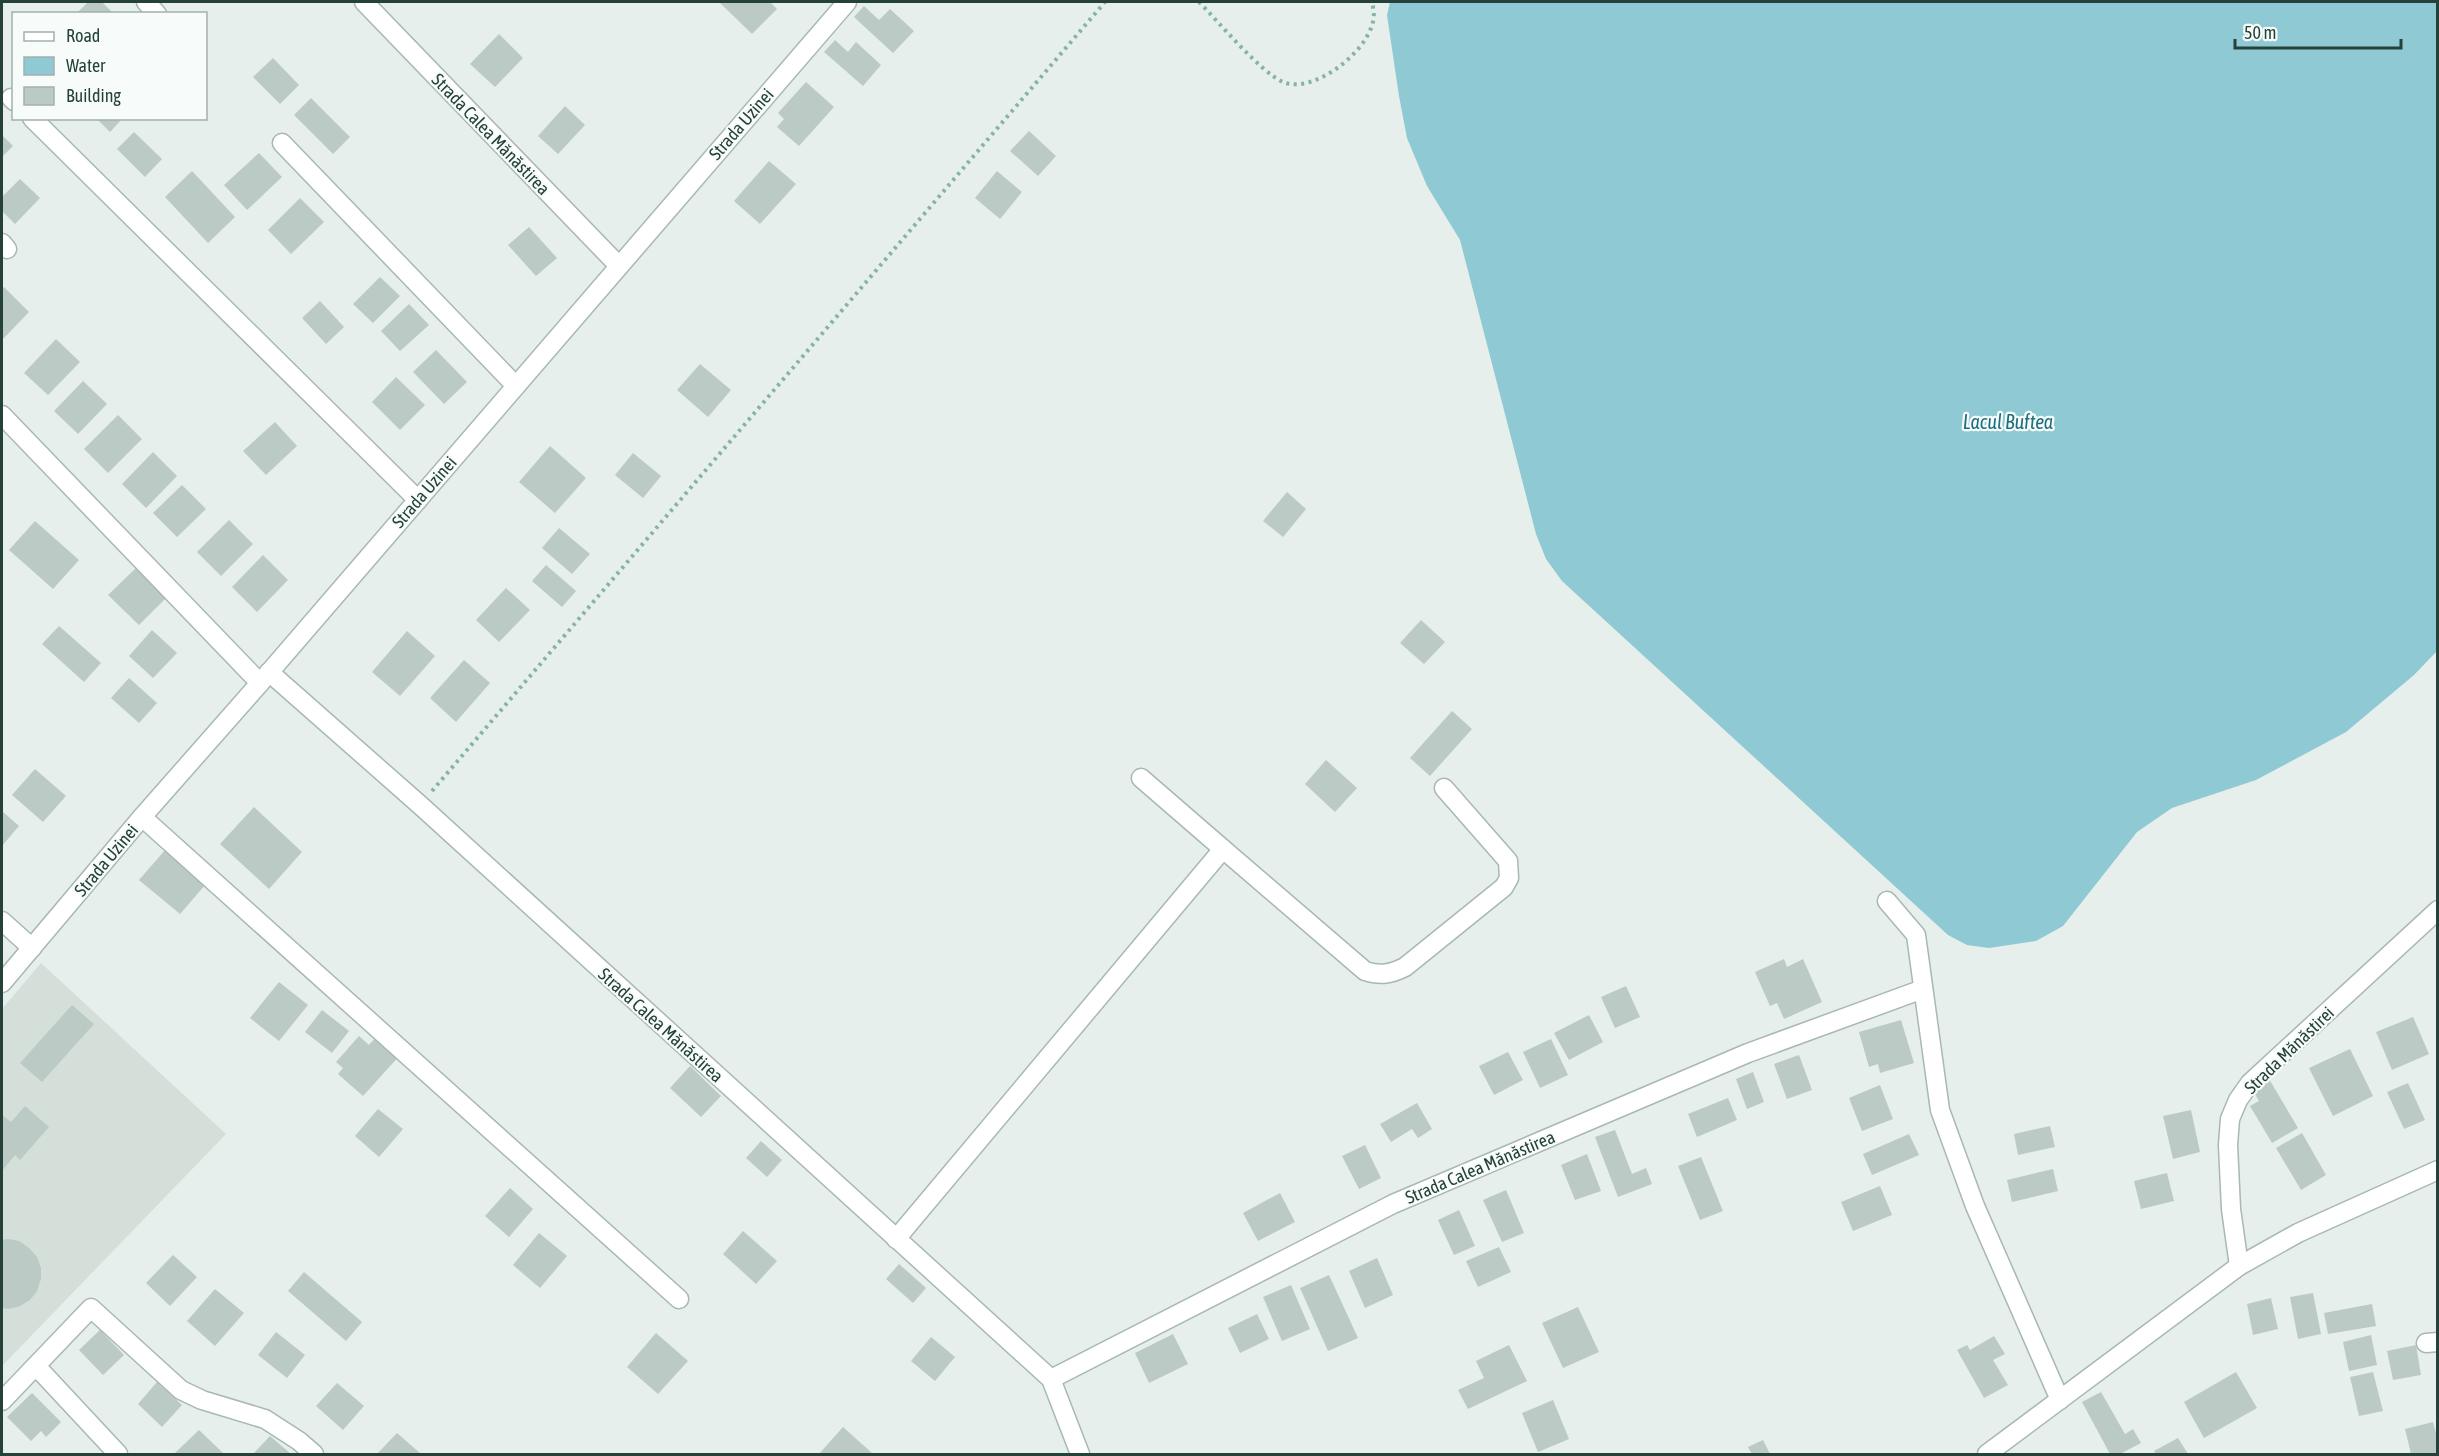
<svg xmlns="http://www.w3.org/2000/svg" width="2439" height="1456" font-family="'Asap Condensed',sans-serif">
<rect width="100%" height="100%" fill="#e6efeb"/>
<polygon fill="#d4dfda" points="41,963 226,1134 2,1366 2,1009"/>
<polygon fill="#8ec9d4" points="1390,2 2437,2 2437,651 2414,675 2346,732 2256,780 2172,808 2137,832 2063,926 2036,941 1989,948 1967,945 1948,935 1562,581 1546,559 1536,534 1460,240 1427,186 1407,138 1399,96 1387,15"/>
<g fill="#bbcac4">
<polygon points="88,2 102,2 114,14 76,14"/>
<polygon points="719,2 770,2 777,9 752,34"/>
<polygon points="864,6 879,20 890,9 914,31 893,53 854,17"/>
<polygon points="499,34 523,58 495,87 470,64"/>
<polygon points="835,40 848,52 856,42 881,65 863,86 824,52"/>
<polygon points="273,58 299,85 280,104 253,77"/>
<polygon points="806,82 834,107 799,146 777,127 784,119 778,113"/>
<polygon points="311,98 350,137 333,154 294,115"/>
<polygon points="565,106 585,125 558,154 538,136"/>
<polygon points="96,118 123,118 110,132"/>
<polygon points="1029,131 1056,156 1038,176 1010,151"/>
<polygon points="134,132 162,159 145,177 117,149"/>
<polygon points="2,135 13,146 2,157"/>
<polygon points="259,153 282,177 247,210 224,185"/>
<polygon points="769,161 796,184 760,224 734,201"/>
<polygon points="192,171 235,217 208,243 165,197"/>
<polygon points="997,171 1022,192 1000,219 975,198"/>
<polygon points="20,179 40,198 15,224 2,211 2,197"/>
<polygon points="300,198 324,222 291,254 268,230"/>
<polygon points="529,227 557,258 536,276 508,245"/>
<polygon points="380,277 400,296 373,323 353,304"/>
<polygon points="4,287 29,312 2,340 2,289"/>
<polygon points="320,301 344,327 326,344 302,318"/>
<polygon points="409,304 429,325 400,351 381,331"/>
<polygon points="56,339 80,362 48,395 24,373"/>
<polygon points="436,350 467,382 444,404 413,372"/>
<polygon points="700,364 731,390 708,417 677,390"/>
<polygon points="396,377 425,405 400,430 372,402"/>
<polygon points="83,381 107,404 78,434 54,411"/>
<polygon points="118,415 142,439 108,473 84,449"/>
<polygon points="275,422 297,446 266,475 243,451"/>
<polygon points="550,446 586,478 555,513 519,482"/>
<polygon points="153,452 177,476 146,508 122,484"/>
<polygon points="633,453 661,476 643,498 615,475"/>
<polygon points="182,485 206,509 177,537 153,513"/>
<polygon points="1287,492 1306,509 1283,537 1263,521"/>
<polygon points="229,520 253,544 221,576 197,552"/>
<polygon points="35,521 79,560 53,589 9,550"/>
<polygon points="559,528 590,554 572,574 542,548"/>
<polygon points="263,555 288,580 257,612 232,587"/>
<polygon points="546,565 576,591 562,607 532,581"/>
<polygon points="136,568 166,598 139,625 108,595"/>
<polygon points="506,588 530,610 499,642 476,620"/>
<polygon points="1421,620 1445,642 1424,664 1400,643"/>
<polygon points="59,626 101,663 84,682 42,644"/>
<polygon points="152,630 177,653 153,678 129,656"/>
<polygon points="407,631 435,656 400,696 372,672"/>
<polygon points="464,660 490,683 456,722 430,698"/>
<polygon points="129,678 157,703 139,723 111,698"/>
<polygon points="1452,711 1472,729 1430,776 1410,758"/>
<polygon points="1326,760 1357,788 1335,812 1305,784"/>
<polygon points="35,769 66,796 43,822 12,795"/>
<polygon points="254,807 302,852 269,889 220,844"/>
<polygon points="2,811 19,826 2,846"/>
<polygon points="166,849 206,884 180,914 139,880"/>
<polygon points="1784,959 1787,967 1803,959 1822,1002 1784,1019 1777,1003 1770,1006 1755,972"/>
<polygon points="279,982 308,1005 279,1041 250,1018"/>
<polygon points="1626,986 1640,1017 1615,1028 1601,997"/>
<polygon points="72,1005 94,1024 42,1082 20,1063"/>
<polygon points="322,1010 349,1031 332,1053 305,1032"/>
<polygon points="1589,1015 1603,1042 1569,1060 1554,1033"/>
<polygon points="2413,1017 2429,1054 2392,1070 2376,1032"/>
<polygon points="1901,1020 1914,1063 1880,1073 1878,1064 1869,1067 1859,1032"/>
<polygon points="379,1034 401,1054 363,1096 338,1074 343,1068 336,1062 359,1036 369,1045"/>
<polygon points="1551,1039 1568,1075 1540,1088 1523,1052"/>
<polygon points="2350,1049 2373,1096 2333,1116 2309,1068"/>
<polygon points="1508,1052 1523,1080 1494,1095 1479,1066"/>
<polygon points="1799,1055 1812,1090 1787,1099 1774,1064"/>
<polygon points="690,1066 721,1096 701,1117 670,1088"/>
<polygon points="1753,1072 1764,1102 1747,1109 1736,1079"/>
<polygon points="2269,1079 2298,1128 2272,1143 2250,1106 2259,1101 2252,1089"/>
<polygon points="2408,1083 2425,1120 2404,1129 2387,1092"/>
<polygon points="1880,1085 1893,1119 1862,1131 1849,1098"/>
<polygon points="1728,1098 1737,1120 1697,1137 1688,1114"/>
<polygon points="1417,1103 1432,1129 1418,1138 1412,1129 1391,1142 1380,1124"/>
<polygon points="25,1106 49,1127 20,1160 15,1155 2,1171 2,1115 11,1122"/>
<polygon points="378,1109 403,1129 379,1157 355,1136"/>
<polygon points="2191,1110 2200,1152 2173,1159 2163,1116"/>
<polygon points="2050,1126 2055,1147 2018,1155 2014,1134"/>
<polygon points="1615,1130 1632,1174 1646,1168 1652,1184 1618,1197 1595,1137"/>
<polygon points="2302,1133 2326,1175 2301,1190 2276,1148"/>
<polygon points="1909,1134 1919,1155 1872,1175 1863,1154"/>
<polygon points="761,1141 782,1160 767,1177 746,1158"/>
<polygon points="1365,1145 1381,1178 1359,1189 1342,1156"/>
<polygon points="1587,1154 1601,1191 1575,1200 1561,1165"/>
<polygon points="1701,1157 1723,1211 1700,1220 1678,1166"/>
<polygon points="2053,1169 2058,1191 2012,1202 2007,1180"/>
<polygon points="2167,1173 2174,1201 2141,1209 2134,1181"/>
<polygon points="1880,1186 1892,1215 1853,1231 1841,1202"/>
<polygon points="510,1188 533,1209 509,1237 485,1216"/>
<polygon points="1506,1190 1524,1233 1502,1242 1483,1200"/>
<polygon points="1280,1193 1295,1222 1258,1241 1243,1213"/>
<polygon points="1459,1210 1475,1246 1454,1255 1438,1220"/>
<polygon points="743,1231 777,1261 756,1284 723,1254"/>
<polygon points="539,1233 567,1256 540,1288 513,1265"/>
<polygon points="8,1239 19,1241 29,1248 37,1257 41,1268 41,1279 37,1291 30,1300 20,1306 9,1309 2,1308 2,1240"/>
<polygon points="1499,1247 1511,1272 1478,1287 1466,1261"/>
<polygon points="173,1255 197,1277 170,1306 146,1283"/>
<polygon points="1377,1258 1393,1295 1365,1308 1349,1271"/>
<polygon points="899,1264 926,1288 913,1303 886,1279"/>
<polygon points="304,1272 362,1322 346,1341 288,1291"/>
<polygon points="1329,1275 1358,1338 1328,1351 1300,1288"/>
<polygon points="1291,1285 1310,1329 1282,1341 1263,1297"/>
<polygon points="215,1289 244,1313 215,1346 187,1321"/>
<polygon points="2313,1293 2321,1334 2298,1339 2290,1297"/>
<polygon points="2271,1298 2278,1329 2253,1335 2247,1304"/>
<polygon points="2372,1304 2376,1326 2328,1334 2324,1313"/>
<polygon points="1578,1307 1599,1352 1563,1368 1542,1323"/>
<polygon points="1257,1314 1269,1339 1240,1353 1228,1328"/>
<polygon points="100,1330 124,1355 103,1375 79,1350"/>
<polygon points="276,1332 305,1355 287,1378 258,1355"/>
<polygon points="656,1333 688,1361 658,1394 627,1367"/>
<polygon points="1173,1334 1188,1364 1149,1383 1135,1353"/>
<polygon points="2371,1335 2377,1365 2349,1371 2343,1342"/>
<polygon points="1994,1336 2005,1354 1993,1360 2008,1385 1984,1398 1957,1350 1967,1345 1970,1350"/>
<polygon points="931,1337 955,1357 935,1381 911,1361"/>
<polygon points="1509,1345 1527,1381 1468,1409 1458,1390 1484,1378 1476,1361"/>
<polygon points="2416,1345 2421,1375 2393,1380 2387,1351"/>
<polygon points="2236,1372 2257,1408 2204,1438 2184,1402"/>
<polygon points="2373,1372 2383,1411 2359,1416 2350,1377"/>
<polygon points="157,1382 182,1405 162,1427 138,1404"/>
<polygon points="337,1383 364,1406 343,1430 316,1406"/>
<polygon points="2101,1392 2125,1434 2133,1429 2141,1443 2120,1454 2110,1454 2082,1402"/>
<polygon points="32,1393 61,1422 46,1437 41,1431 31,1441 7,1417"/>
<polygon points="1553,1400 1569,1439 1538,1452 1522,1413"/>
<polygon points="2433,1422 2438,1441 2438,1454 2411,1454 2405,1429"/>
<polygon points="843,1427 873,1454 819,1454"/>
<polygon points="199,1430 224,1454 174,1454"/>
<polygon points="397,1433 421,1454 377,1454"/>
<polygon points="270,1436 291,1454 253,1454"/>
<polygon points="2178,1438 2188,1454 2156,1454 2154,1451"/>
<polygon points="1763,1440 1770,1454 1752,1454 1748,1447"/>
</g>
<g fill="none" stroke-linecap="round" stroke-linejoin="round">
<g stroke="#a8b8b2" stroke-width="21">
<g id="minor">
<polyline points="146,2 157,14"/>
<polyline points="364,2 619,266"/>
<polyline points="11,98 14,101"/>
<polyline points="32,118 418,500"/>
<polyline points="282,143 516,386"/>
<polyline points="2,243 7,249"/>
<polyline points="2,415 260,683"/>
<polyline points="269,672 420,805 1051,1379 1080,1454"/>
<polyline points="1141,778 1223,849"/>
<polyline points="142,817 679,1299"/>
<polyline points="1887,901 1916,935 1940,1110 1975,1206 2060,1400"/>
<polyline points="2,921 32,948"/>
<polyline points="2,983 142,817 260,683 847,2"/>
<path d="M896,1239l327,-390 142,122c16,5 26,3 40,-4l99,-80 5,-9 -1,-17 -64,-73"/>
<polyline points="2239,1266 2231,1209 2228,1145 2230,1119 2238,1100 2250,1083 2438,910"/>
<polyline points="2426,1343 2438,1342"/>
<polyline points="36,1366 118,1454"/>
<polyline points="1051,1379 1393,1204 1748,1053 1923,989"/>
<polyline points="2,1401 91,1308 181,1390 202,1400 265,1419 299,1441 314,1454"/>
<polyline points="1987,1454 2239,1266 2298,1233 2438,1170"/>
</g>
</g>
<g stroke="#86b3a5" stroke-width="4" stroke-dasharray="3 4.5" stroke-linecap="butt">
<path d="M1199,2c19,19 61,70 84,80 34,15 106,-45 88,-80"/>
<polyline points="432,791 1105,2"/>
</g>
<use href="#minor" stroke="#fff" stroke-width="18"/>
</g>
<g text-anchor="middle" dominant-baseline="central" stroke-width="4.5" stroke-linejoin="round" paint-order="stroke">
<g font-size="18" fill="#24423a" stroke="#f7fbf9">
<text transform="translate(741 124) rotate(-49)">Strada Uzinei</text>
<text transform="translate(491 134) rotate(46)">Strada Calea Mănăstirea</text>
<text transform="translate(424 492) rotate(-49)">Strada Uzinei</text>
<text transform="translate(106 860) rotate(-50)">Strada Uzinei</text>
<text transform="translate(661 1025) rotate(42)">Strada Calea Mănăstirea</text>
<text transform="translate(2289 1050) rotate(-44)">Strada Mănăstirei</text>
<text transform="translate(1480 1167) rotate(-23)">Strada Calea Mănăstirea</text>
</g>
<g font-size="20" font-style="italic" fill="#1c6f80" stroke="#f7fbf9">
<text x="2008" y="421">Lacul Buftea</text>
</g>
</g>
<rect width="2439" height="1456" fill="none" stroke="#24423a" stroke-width="6"/>
<rect x="12" y="12" width="195" height="108" fill="#f7fbf9" stroke="#a3b1ad" stroke-width="1.5"/>
<rect x="24" y="32" width="30" height="9" fill="#ffffff" stroke="#a3b1ad" stroke-width="1.5"/>
<text x="66" y="42" font-size="18" fill="#24423a">Road</text>
<rect x="24" y="57" width="30" height="18" fill="#8ec9d4" stroke="#a3b1ad" stroke-width="1.5"/>
<text x="66" y="72" font-size="18" fill="#24423a">Water</text>
<rect x="24" y="87" width="30" height="18" fill="#bbcac4" stroke="#a3b1ad" stroke-width="1.5"/>
<text x="66" y="102" font-size="18" fill="#24423a">Building</text>
<path d="M2235 39v9h166v-9" fill="none" stroke="#24423a" stroke-width="3"/>
<text x="2244" y="39" font-size="18" fill="#24423a" stroke="#f7fbf9" stroke-width="4.5" paint-order="stroke">50 m</text>
</svg>
